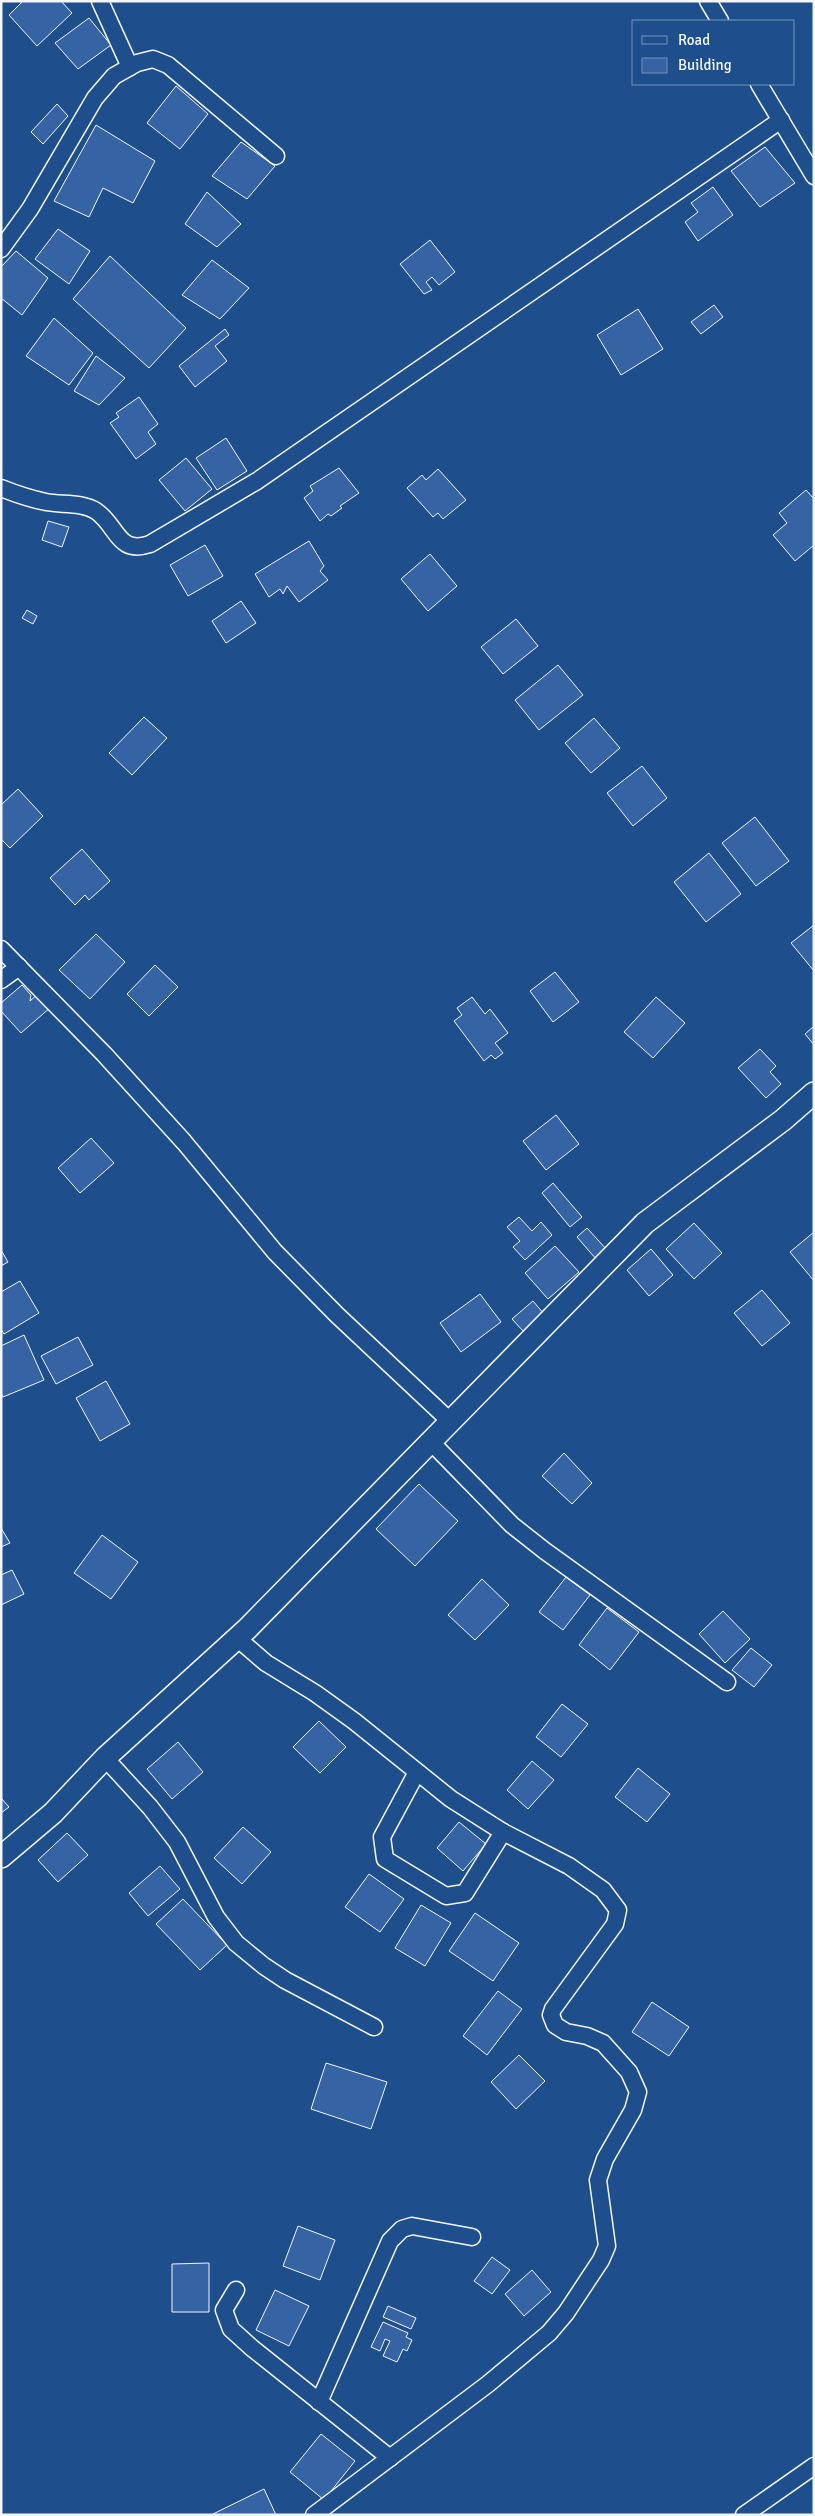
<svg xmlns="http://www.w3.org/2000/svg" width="815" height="2516" font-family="Signika,sans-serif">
<rect width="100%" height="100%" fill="#1f4e8c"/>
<g fill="#3563a3" stroke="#f2f6ff">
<polygon points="23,1 61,1 72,13 37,46 9,15"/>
<polygon points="89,18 111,45 78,69 55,43"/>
<polygon points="176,86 208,114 180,149 147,123"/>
<polygon points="57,104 68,116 43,144 31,132"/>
<polygon points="96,125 155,161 133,203 103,188 89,217 54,201"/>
<polygon points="241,142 275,166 247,199 212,176"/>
<polygon points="765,147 795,183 760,207 731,171"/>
<polygon points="713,187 733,215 698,241 685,222 698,212 691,203"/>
<polygon points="207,192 241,224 217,247 185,224"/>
<polygon points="58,229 90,251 69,284 35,259"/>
<polygon points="430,240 455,272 439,285 432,277 426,282 432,290 424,294 400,264"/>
<polygon points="16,251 48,278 22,315 1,298 1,267"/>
<polygon points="110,256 186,328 149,368 73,299"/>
<polygon points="212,260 249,288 220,319 182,295"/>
<polygon points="714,305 723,317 701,334 691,322"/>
<polygon points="638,309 663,349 621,375 597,335"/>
<polygon points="54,318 93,353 69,385 26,356"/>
<polygon points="225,329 229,335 215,346 227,361 195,387 179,366"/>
<polygon points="96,356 125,378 99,405 74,391"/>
<polygon points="139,397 158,424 148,432 156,444 136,459 110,423 119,417 116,413"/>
<polygon points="226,438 247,471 217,490 196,458"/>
<polygon points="186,458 212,489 185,511 159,480"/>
<polygon points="339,468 359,493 340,506 342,508 331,516 328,514 320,521 304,498 313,491 310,486"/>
<polygon points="438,469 466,500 443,519 438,513 433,517 407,488 422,475 426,480"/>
<polygon points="806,490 814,499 814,545 795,561 773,535 787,523 779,513"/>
<polygon points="48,521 69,527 62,547 42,540"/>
<polygon points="309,541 324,566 320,571 328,580 299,602 287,586 283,594 280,589 269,597 255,574"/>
<polygon points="205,545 223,576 188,596 170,565"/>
<polygon points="430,554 457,586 428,611 401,579"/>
<polygon points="241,601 256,623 226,643 212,621"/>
<polygon points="27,610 37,616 33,624 22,618"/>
<polygon points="516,619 538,646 503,674 481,647"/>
<polygon points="558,665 583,695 539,730 515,700"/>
<polygon points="144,717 167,738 132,775 109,753"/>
<polygon points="594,718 620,748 591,773 565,743"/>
<polygon points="642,766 667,798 633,826 607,793"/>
<polygon points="18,789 43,816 10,848 1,839 1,805"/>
<polygon points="755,817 789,861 756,886 722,843"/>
<polygon points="82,849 110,881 89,900 85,895 75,905 50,878"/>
<polygon points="709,853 741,894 706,922 674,882"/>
<polygon points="814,925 814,971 791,943"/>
<polygon points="96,934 125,962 90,999 59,970"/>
<polygon points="155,965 178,987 149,1016 127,994"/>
<polygon points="555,972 579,1002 553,1022 530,991"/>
<polygon points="22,985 31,995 30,1001 39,993 51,1007 21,1033 1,1011 1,1003"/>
<polygon points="472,997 485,1014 490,1009 508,1033 495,1043 503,1053 495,1059 491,1055 484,1061 454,1021 462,1015 457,1008"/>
<polygon points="656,997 685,1023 653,1058 624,1032"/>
<polygon points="814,1026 814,1045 805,1034"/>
<polygon points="760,1049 776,1066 770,1072 781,1084 766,1098 738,1068"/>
<polygon points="556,1115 579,1144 546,1170 523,1141"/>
<polygon points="91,1138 114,1163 80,1193 58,1168"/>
<polygon points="553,1183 582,1217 570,1227 542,1193"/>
<polygon points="519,1217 532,1231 541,1222 552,1235 525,1260 513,1247 520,1241 507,1227"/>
<polygon points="694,1223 722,1253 694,1279 666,1249"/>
<polygon points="587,1228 607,1250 596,1259 577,1237"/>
<polygon points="814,1232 814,1281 790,1252"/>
<polygon points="555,1246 579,1272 548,1299 525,1273"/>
<polygon points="651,1249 673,1275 649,1296 627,1270"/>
<polygon points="1,1250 8,1262 1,1266"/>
<polygon points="20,1281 39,1313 4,1334 1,1329 1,1292"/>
<polygon points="762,1290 790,1323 762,1346 734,1313"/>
<polygon points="480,1294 501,1322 461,1352 440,1323"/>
<polygon points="533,1301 544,1314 524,1332 512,1319"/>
<polygon points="24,1335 44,1380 3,1397 1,1393 1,1346"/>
<polygon points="78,1337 93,1365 56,1384 41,1356"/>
<polygon points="106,1381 130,1424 100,1441 76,1398"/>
<polygon points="564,1453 592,1483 572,1504 542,1476"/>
<polygon points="419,1484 458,1521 415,1566 376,1529"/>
<polygon points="1,1528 10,1543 1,1547"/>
<polygon points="102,1535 138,1562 111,1599 74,1573"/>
<polygon points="12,1570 24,1594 1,1605 1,1575"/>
<polygon points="566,1577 590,1595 563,1630 539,1612"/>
<polygon points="482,1579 509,1605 475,1640 448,1615"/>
<polygon points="607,1608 639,1632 610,1670 579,1645"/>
<polygon points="723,1611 750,1639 725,1663 699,1634"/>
<polygon points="751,1648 772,1665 754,1687 732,1670"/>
<polygon points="562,1704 588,1724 561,1757 536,1737"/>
<polygon points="319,1721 346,1747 320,1773 293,1747"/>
<polygon points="178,1742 203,1772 172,1799 147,1769"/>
<polygon points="532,1761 554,1780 528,1809 507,1790"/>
<polygon points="638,1768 670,1794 647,1822 615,1797"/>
<polygon points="1,1798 9,1807 1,1813"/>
<polygon points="459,1822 486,1844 463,1871 437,1848"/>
<polygon points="243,1827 271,1852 242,1884 214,1858"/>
<polygon points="67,1833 88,1855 58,1882 38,1860"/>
<polygon points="160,1866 180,1889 148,1916 129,1893"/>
<polygon points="369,1874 404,1899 380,1932 345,1907"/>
<polygon points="183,1899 227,1945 200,1970 156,1924"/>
<polygon points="421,1905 451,1923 425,1966 395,1948"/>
<polygon points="475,1913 519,1943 493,1981 449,1951"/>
<polygon points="498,1991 522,2009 487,2055 463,2036"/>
<polygon points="652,2002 689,2027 669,2056 632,2032"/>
<polygon points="519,2055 545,2081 516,2109 491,2082"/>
<polygon points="326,2063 387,2082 371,2129 311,2109"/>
<polygon points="298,2226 335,2240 320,2280 283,2266"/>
<polygon points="492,2257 510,2270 492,2294 474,2281"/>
<polygon points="209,2263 209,2312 172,2312 172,2264"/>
<polygon points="532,2270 551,2292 524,2316 505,2294"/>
<polygon points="275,2290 309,2306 289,2346 256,2330"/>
<polygon points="388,2306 416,2318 411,2329 383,2317"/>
<polygon points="383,2322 408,2333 406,2337 412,2340 407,2351 403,2349 397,2362 383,2356 390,2341 385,2339 380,2351 371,2347"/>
<polygon points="321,2434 355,2461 324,2500 290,2472"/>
<polygon points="264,2489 276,2515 211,2515"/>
</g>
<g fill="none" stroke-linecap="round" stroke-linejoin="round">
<g stroke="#f2f6ff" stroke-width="19">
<g id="minor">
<polyline points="100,1 130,67"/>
<polyline points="708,1 720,21"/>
<polyline points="759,84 814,176"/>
<polyline points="1,249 30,209 95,98 114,76 137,63 153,59 168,65 276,156"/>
<path d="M1,488c15,6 30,11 45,14 16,3 36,0 50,9 22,15 21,44 54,33l107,-63 524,-361"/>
<polyline points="1,949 104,1054 184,1142 275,1252 337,1315 451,1422"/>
<polyline points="1,980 19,967"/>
<polyline points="431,1442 512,1525 545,1551 727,1682"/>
<polyline points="237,1638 266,1663 315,1693 354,1721 451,1799 503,1832 569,1866 603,1890 618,1910 615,1924 553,2009 551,2015 555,2025 566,2032 587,2036 603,2043 629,2072 638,2092 633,2110 605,2159 598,2180 607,2246 601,2260 566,2313 549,2333 488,2384 314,2515"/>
<polyline points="105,1758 150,1807 177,1842 216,1917 236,1943 264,1966 285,1980 374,2027"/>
<polyline points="417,1772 382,1837 385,1859 446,1896 465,1893 503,1832"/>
<polyline points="236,2290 224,2310 231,2329 252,2348 390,2458"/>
<polyline points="319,2402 390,2241 402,2229 412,2226 472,2237"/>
<polyline points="744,2515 814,2466"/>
</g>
</g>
<g stroke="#f2f6ff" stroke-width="24">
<polyline id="tertiary" points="1,1857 53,1813 105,1758 247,1629 645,1223 783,1120 814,1093"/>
</g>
<use href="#minor" stroke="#1f4e8c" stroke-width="16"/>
<use href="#tertiary" stroke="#1f4e8c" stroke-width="21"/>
</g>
<rect width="815" height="2516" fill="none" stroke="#f2f6ff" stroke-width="5"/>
<rect x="632" y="20" width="162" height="65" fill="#1f4e8c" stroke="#7391ba"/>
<rect x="642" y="36" width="25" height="8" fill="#1f4e8c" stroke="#7391ba"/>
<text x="678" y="45" font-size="15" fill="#f2f6ff">Road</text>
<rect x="642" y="58" width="25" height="15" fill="#3563a3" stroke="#7391ba"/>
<text x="678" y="70" font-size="15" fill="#f2f6ff">Building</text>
</svg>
